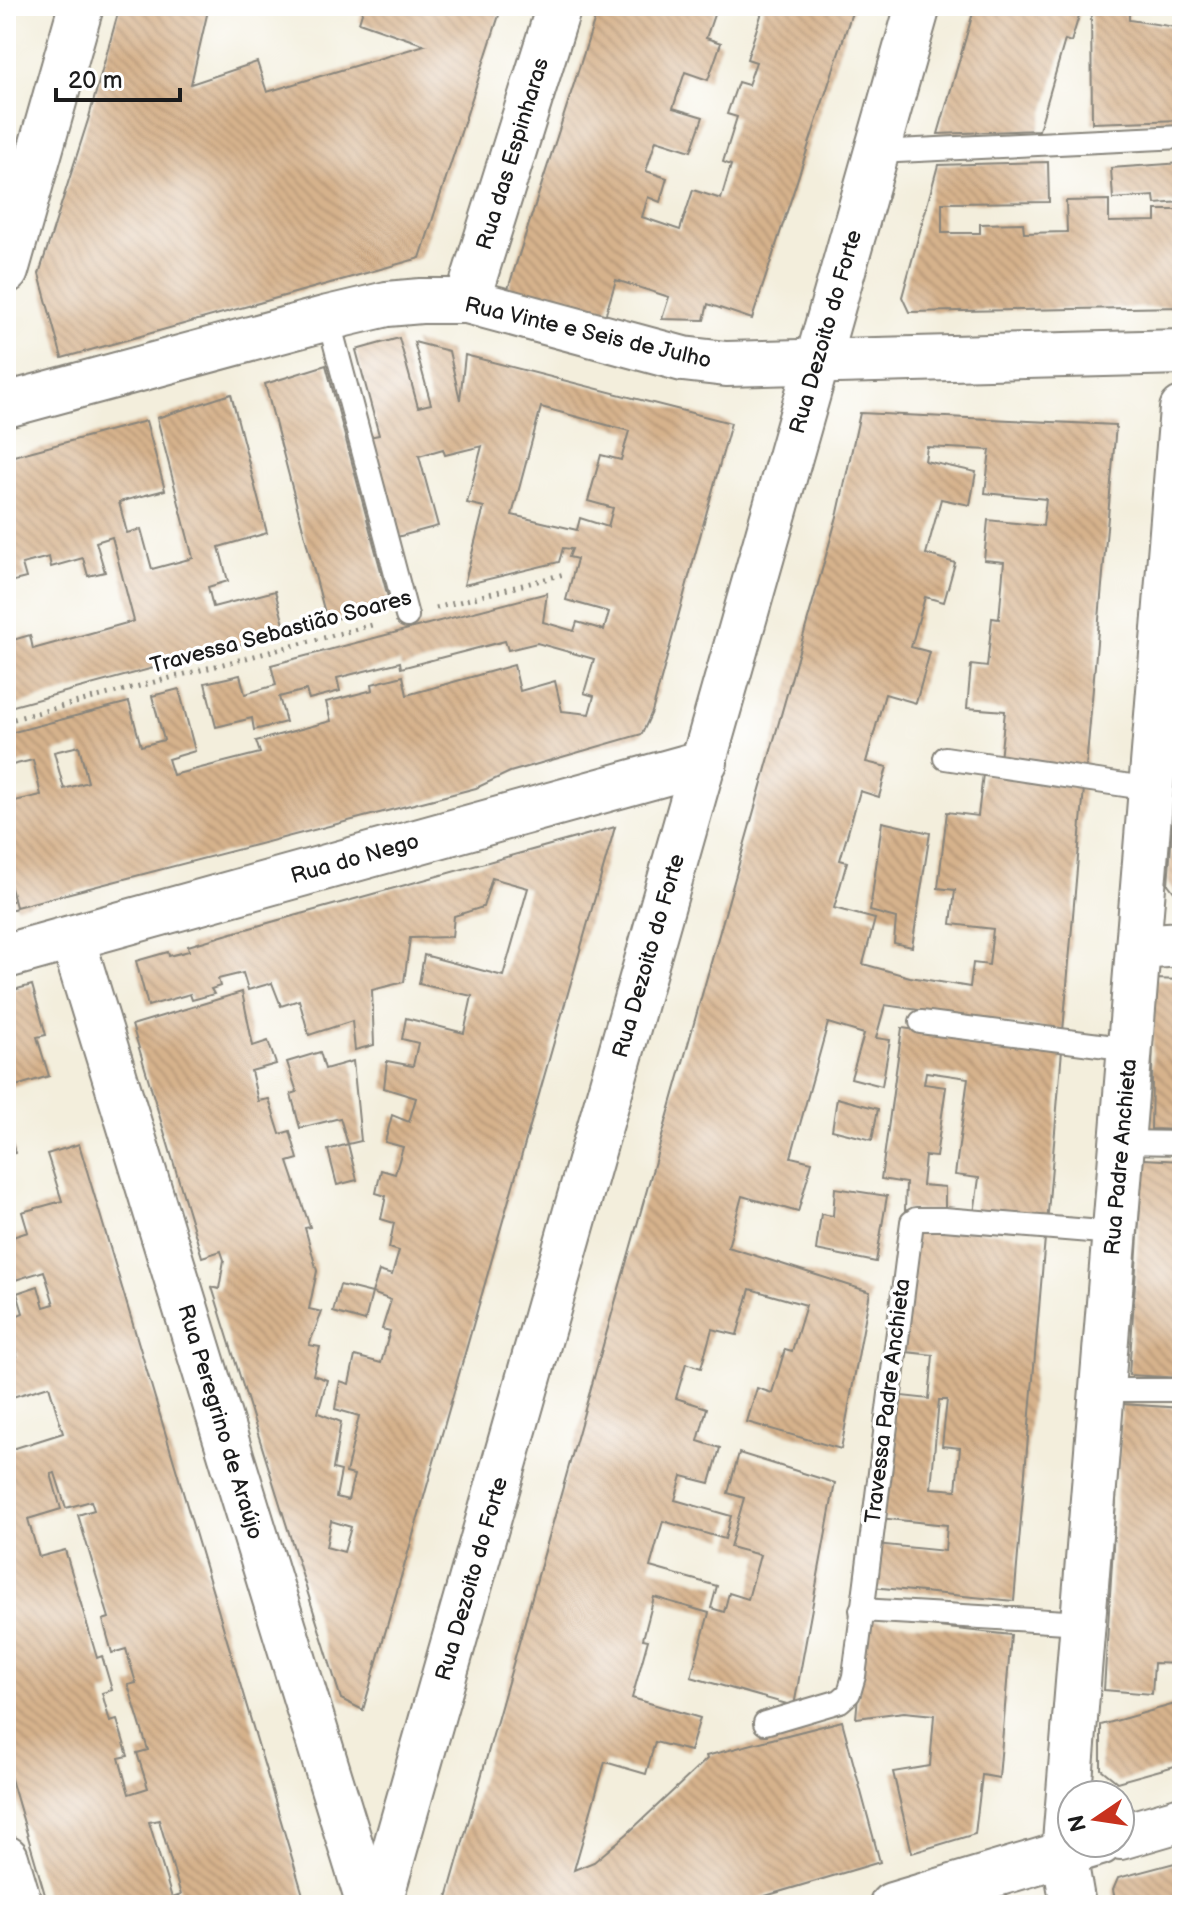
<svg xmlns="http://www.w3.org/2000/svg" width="1188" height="1911" font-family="'Balsamiq Sans',sans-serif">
<defs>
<pattern id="building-back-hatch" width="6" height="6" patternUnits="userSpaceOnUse" patternTransform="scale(2)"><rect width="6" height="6" fill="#d6b28c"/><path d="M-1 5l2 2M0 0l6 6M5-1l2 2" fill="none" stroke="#b79878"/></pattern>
</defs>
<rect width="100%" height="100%" fill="#fff"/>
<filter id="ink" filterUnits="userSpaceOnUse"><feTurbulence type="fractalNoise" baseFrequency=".0125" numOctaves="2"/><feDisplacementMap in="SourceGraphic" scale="16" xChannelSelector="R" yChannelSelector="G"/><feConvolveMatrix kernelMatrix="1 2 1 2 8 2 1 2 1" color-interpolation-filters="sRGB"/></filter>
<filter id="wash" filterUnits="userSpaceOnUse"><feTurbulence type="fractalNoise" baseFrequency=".006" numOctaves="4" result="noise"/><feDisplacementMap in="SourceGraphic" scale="32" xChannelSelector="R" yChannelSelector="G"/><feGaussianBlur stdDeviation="1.8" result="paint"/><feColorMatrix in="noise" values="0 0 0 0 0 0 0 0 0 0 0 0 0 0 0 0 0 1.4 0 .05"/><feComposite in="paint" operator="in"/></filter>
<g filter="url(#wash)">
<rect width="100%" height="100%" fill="#f3eedc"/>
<g id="blocks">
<g fill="url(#building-back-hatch)" fill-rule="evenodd">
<polygon points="6,6 17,6 14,18 6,15"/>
<polygon points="120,6 209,6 191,84 257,62 267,92 425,45 359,22 364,6 502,6 420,258 62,358 39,274 89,117"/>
<polygon points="599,6 717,6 706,38 721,43 708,80 685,72 673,108 703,117 691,151 656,140 646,171 667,178 660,202 648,197 642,217 680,230 693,190 721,199 731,165 723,162 737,117 727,114 738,82 748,85 756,62 747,59 764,6 854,6 752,319 708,304 704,320 662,319 669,297 616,280 604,320 508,289"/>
<polygon points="975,6 1082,6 1071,42 1065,40 1039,130 938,134"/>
<polygon points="1091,6 1129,6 1129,20 1182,28 1182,120 1092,123"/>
<polygon points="1048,162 1049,202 942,203 942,233 980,233 980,224 1023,223 1024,233 1067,232 1066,201 1109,200 1109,222 1156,221 1156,210 1182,210 1182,307 909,312 902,297 938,165"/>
<polygon points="1182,163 1182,202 1155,204 1154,196 1113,199 1111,168"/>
<path d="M399,338l19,69 13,-3 -17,-62 35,9 11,49 5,-45 266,68 -79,289 -10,22 -132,38 -34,16 -460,119 -10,-38v-66l35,-8 -8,-35 -25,6 2,10 -4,1v-43l123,-32 12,44 23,-6 -12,-44 27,-7 16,62 -27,8 5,16 87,-22 -4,-12 75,-20 -5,-19 47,-12 -1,-6 31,-8 4,19 107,-30 6,26 35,-10 7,30 27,3 5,-18 -10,-3 10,-34 -57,-16 -29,7 -3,-9 -104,27 -1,-6 -63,16 3,13 -31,8 -3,-9 -27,7 7,25 -32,8 -2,-12 -36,9 -11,-44 35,-8 5,19 31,-9 -5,-20 276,-72 -4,29 31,9 3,-9 27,8 5,-18 -43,-12 11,-41 -8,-2 3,-8 -9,-1 -4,14 -95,23 20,-78 -17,-4 15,-57 -37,9 -2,-6 -24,7 19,70 -41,11 -28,-100 10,-2 -23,-85zM541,407l88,24 -8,29 -20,-5 -13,46 25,7 -5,19 -28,-9 -3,12 -65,-15zM79,746l9,36 -24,7 -10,-37z"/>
<polygon points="326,365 390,605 327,621 265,384"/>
<polygon points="231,394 267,533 219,547 228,581 208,587 213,607 275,591 286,632 6,708 6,642 30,635 33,649 134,621 112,537 96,542 105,572 88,576 83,558 51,567 49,557 22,564 26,578 6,583 6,458 146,421 165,490 119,502 127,533 141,529 152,569 193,558 157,418"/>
<polygon points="860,413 1116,425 1086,768 1000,760 1005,711 967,708 971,665 987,667 992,618 999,619 1004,562 984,560 988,520 1043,526 1046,499 985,493 990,450 927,447 925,461 976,472 970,505 941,499 926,554 955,563 944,602 925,597 911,647 930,652 916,703 885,694 866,762 887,767 879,797 860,791 840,860 847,862 834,908 875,919 863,964 910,977 970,987 973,963 989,965 993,929 951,924 955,890 938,888 947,812 978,816 983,774 1084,788 1063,1031 885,1005 876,1038 890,1040 882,1086 851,1078 864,1034 828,1023 791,1157 812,1162 798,1212 742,1196 728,1247 870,1292 841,1449 747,1422 757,1388 772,1393 785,1349 792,1351 806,1305 750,1289 737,1335 712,1329 701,1368 686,1363 676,1398 707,1408 698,1441 720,1448 710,1483 682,1476 675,1500 731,1516 725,1539 663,1521 650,1567 717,1586 711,1608 724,1612 729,1593 748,1599 760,1555 730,1547 744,1498 728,1493 739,1453 835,1483 794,1706 691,1677 709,1613 654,1597 643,1639 648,1640 632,1698 700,1718 690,1751 655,1742 646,1774 605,1762 574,1870 594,1862 627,1834 707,1759 706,1756 842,1721 880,1862 735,1905 445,1905 838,513"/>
<polygon points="1180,729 1182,729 1182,897 1178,897 1168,884"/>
<polygon points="882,822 930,833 912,947 894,943 896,918 870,911"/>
<path d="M615,827l-53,187 -199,696 -22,-11 -129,-412 7,2 5,-29 -3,-9 -19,6 -70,-232 110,-33 11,54 15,-5 8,23 -25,7 7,30 11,-2 11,35 10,-3 8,28 -10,3 22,65 -5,1 12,43 -8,38 13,3 -13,33 11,2 -7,28 14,5 -9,33 23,9 -8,47 8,2 -5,26 12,3 6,-25 -8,-2 13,-57 -24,-7 5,-28 9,3 6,-28 26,7 9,-32 -8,-2 9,-29 -19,-7 7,-22 13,4 7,-24 -10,-3 5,-25 -13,-4 5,-23 -10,-3 5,-23 14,4 8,-27 -18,-5 7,-27 17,7 7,-24 -32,-10 3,-27 26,5 5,-23 -16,-4 4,-21 58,15 8,-37 -53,-12 5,-29 79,21 25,-88 -36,-10 -9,29 -29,9 -2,21 -42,1 -6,44 -32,8 2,55 -19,5 -3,-29 -43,14 -10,-35 -18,6 -9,-23 -24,7 -5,-17 -25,6 2,7 -9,3 3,5 -22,6 -2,-6 -42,12 -12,-45 32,-9 1,4 20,-5 -1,-5 44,-13zM331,1521l20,6 -7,25 -18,-5z"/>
<polygon points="1154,979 1182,980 1182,1130 1151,1129"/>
<polygon points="32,985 46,1035 37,1037 49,1076 6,1089 6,992"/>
<polygon points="902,1028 1062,1050 1047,1224 974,1214 979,1178 955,1175 968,1078 926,1072 924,1084 946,1087 936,1157 925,1156 922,1185 945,1187 945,1211 905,1210 906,1183 881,1179"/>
<polygon points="320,1052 325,1069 353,1061 361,1141 348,1144 340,1118 300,1128 291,1094 297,1092 287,1062"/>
<polygon points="837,1098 878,1109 872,1140 832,1130"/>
<polygon points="7,1122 15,1153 6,1155 6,1123"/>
<path d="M79,1144l64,214 163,547h-258l-34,-116 -8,-26v-312l57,-18 -14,-47 -43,13v-53l4,12 7,-2 -11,-36v-36l10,32 7,-3 -6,-20 21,-7 6,21 10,-3 -10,-33 -32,10 -6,-19v-23l22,-7 -6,-20 40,-11 -15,-47zM55,1473l11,35 25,-7 3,9 -16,5 31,103 -6,2 9,33 14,-4 10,34 -8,2 20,65 -11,3 11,35 -19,6 -10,-36 9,-2 -11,-36 -7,2 -8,-29 10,-3 -10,-34 -5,2 -32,-108 -26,7 -11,-38 33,-10 -10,-35zM159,1820l22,75 -9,3 -23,-76z"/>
<polygon points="348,1144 357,1180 337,1185 328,1150"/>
<polygon points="1143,1159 1182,1161 1182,1378 1129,1375"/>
<polygon points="835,1188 887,1196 876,1262 816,1250 821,1214 833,1216"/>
<path d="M912,1224l133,14 -31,363 -142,-14 4,-43 69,7 2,-26 -68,-7 14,-123 36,4 4,-44 -35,-4zM939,1400h8l-5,46 18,2 -4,42 -25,-2z"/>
<polygon points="340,1285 372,1293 365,1321 333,1312"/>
<polygon points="1122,1404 1182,1408 1180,1623 1182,1623 1182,1664 1154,1663 1152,1694 1104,1690"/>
<polygon points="865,1619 1011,1635 999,1778 982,1775 975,1834 912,1853 893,1772 930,1766 934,1715 904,1712 856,1718"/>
<polygon points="1182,1702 1182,1764 1117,1782 1101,1769 1101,1725"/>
<polygon points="1182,1861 1182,1905 1116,1905 1113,1890 1118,1878"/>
</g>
</g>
</g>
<g filter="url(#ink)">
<use href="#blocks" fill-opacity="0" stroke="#88857c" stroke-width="2"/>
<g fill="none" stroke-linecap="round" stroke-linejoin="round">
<g stroke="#88857c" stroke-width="26">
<g id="lane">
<polyline points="877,152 1182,137"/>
<polyline points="328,318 407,616"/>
<polyline points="945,758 1151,789"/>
<polyline points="921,1022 1130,1049"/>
<polyline points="1122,1142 1182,1143"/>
<polyline points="1101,1390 1182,1390"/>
<polyline points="861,1610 1083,1623"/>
<polyline points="765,1723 840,1701 849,1693 854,1676 912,1222 916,1219 944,1219 1114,1233"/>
</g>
</g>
<g stroke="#88857c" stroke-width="48">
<g id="street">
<polyline points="6,271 81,6"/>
<polyline points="467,301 559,6"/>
<polyline points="6,405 328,318 387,304 421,301 467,301 683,359 726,364 1182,352"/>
<polyline points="72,938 369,1905"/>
<polyline points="1138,947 1182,944"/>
<polyline points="6,956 705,762"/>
<polyline points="1073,1905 1064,1854 1182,409"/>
</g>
</g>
<g stroke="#88857c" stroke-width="48">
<polyline id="secondary" points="379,1905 918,6"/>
</g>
<g stroke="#88857c" stroke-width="48">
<g id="primary">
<polyline points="1120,1837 1182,1819"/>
<polyline points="6,1858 20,1905"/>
<polyline points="892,1905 1100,1843"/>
</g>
</g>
<g stroke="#88857c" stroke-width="5" stroke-dasharray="2 6" stroke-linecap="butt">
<polyline points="436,608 564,574"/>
<polyline points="6,721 376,624"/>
<polyline points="6,885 14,912"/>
</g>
<use href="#lane" stroke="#fff" stroke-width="22"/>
<use href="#street" stroke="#fff" stroke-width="44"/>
<use href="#secondary" stroke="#fff" stroke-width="44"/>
<use href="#primary" stroke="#fff" stroke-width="44"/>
</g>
</g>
<g text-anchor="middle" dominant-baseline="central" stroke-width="7" stroke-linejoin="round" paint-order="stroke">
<g font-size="22" fill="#1c1c1c" stroke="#fff">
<text transform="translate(513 154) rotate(-73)">Rua das Espinharas</text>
<text transform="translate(826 332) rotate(-74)">Rua Dezoito do Forte</text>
<text transform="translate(588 333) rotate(13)">Rua Vinte e Seis de Julho</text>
<text transform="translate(281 632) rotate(-15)">Travessa Sebastião Soares</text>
<text transform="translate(355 859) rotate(-16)">Rua do Nego</text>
<text transform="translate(649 956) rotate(-74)">Rua Dezoito do Forte</text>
<text transform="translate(1121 1157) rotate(-85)">Rua Padre Anchieta</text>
<text transform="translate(888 1401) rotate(-83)">Travessa Padre Anchieta</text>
<text transform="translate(220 1422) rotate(73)">Rua Peregrino de Araújo</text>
<text transform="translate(472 1579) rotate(-74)">Rua Dezoito do Forte</text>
</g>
</g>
<rect width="1188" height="1911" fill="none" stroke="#fff" stroke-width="32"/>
<g transform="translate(1096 1819) rotate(257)"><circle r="38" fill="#ffffff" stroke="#a4a4a4" stroke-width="2"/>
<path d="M0-6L14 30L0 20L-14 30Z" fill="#c8321e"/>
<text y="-12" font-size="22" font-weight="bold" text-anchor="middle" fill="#1c1c1c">N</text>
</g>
<path d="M56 88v12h124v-12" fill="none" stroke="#1c1c1c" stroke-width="4"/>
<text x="68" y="88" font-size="24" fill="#1c1c1c" stroke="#ffffff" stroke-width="6" paint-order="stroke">20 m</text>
</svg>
